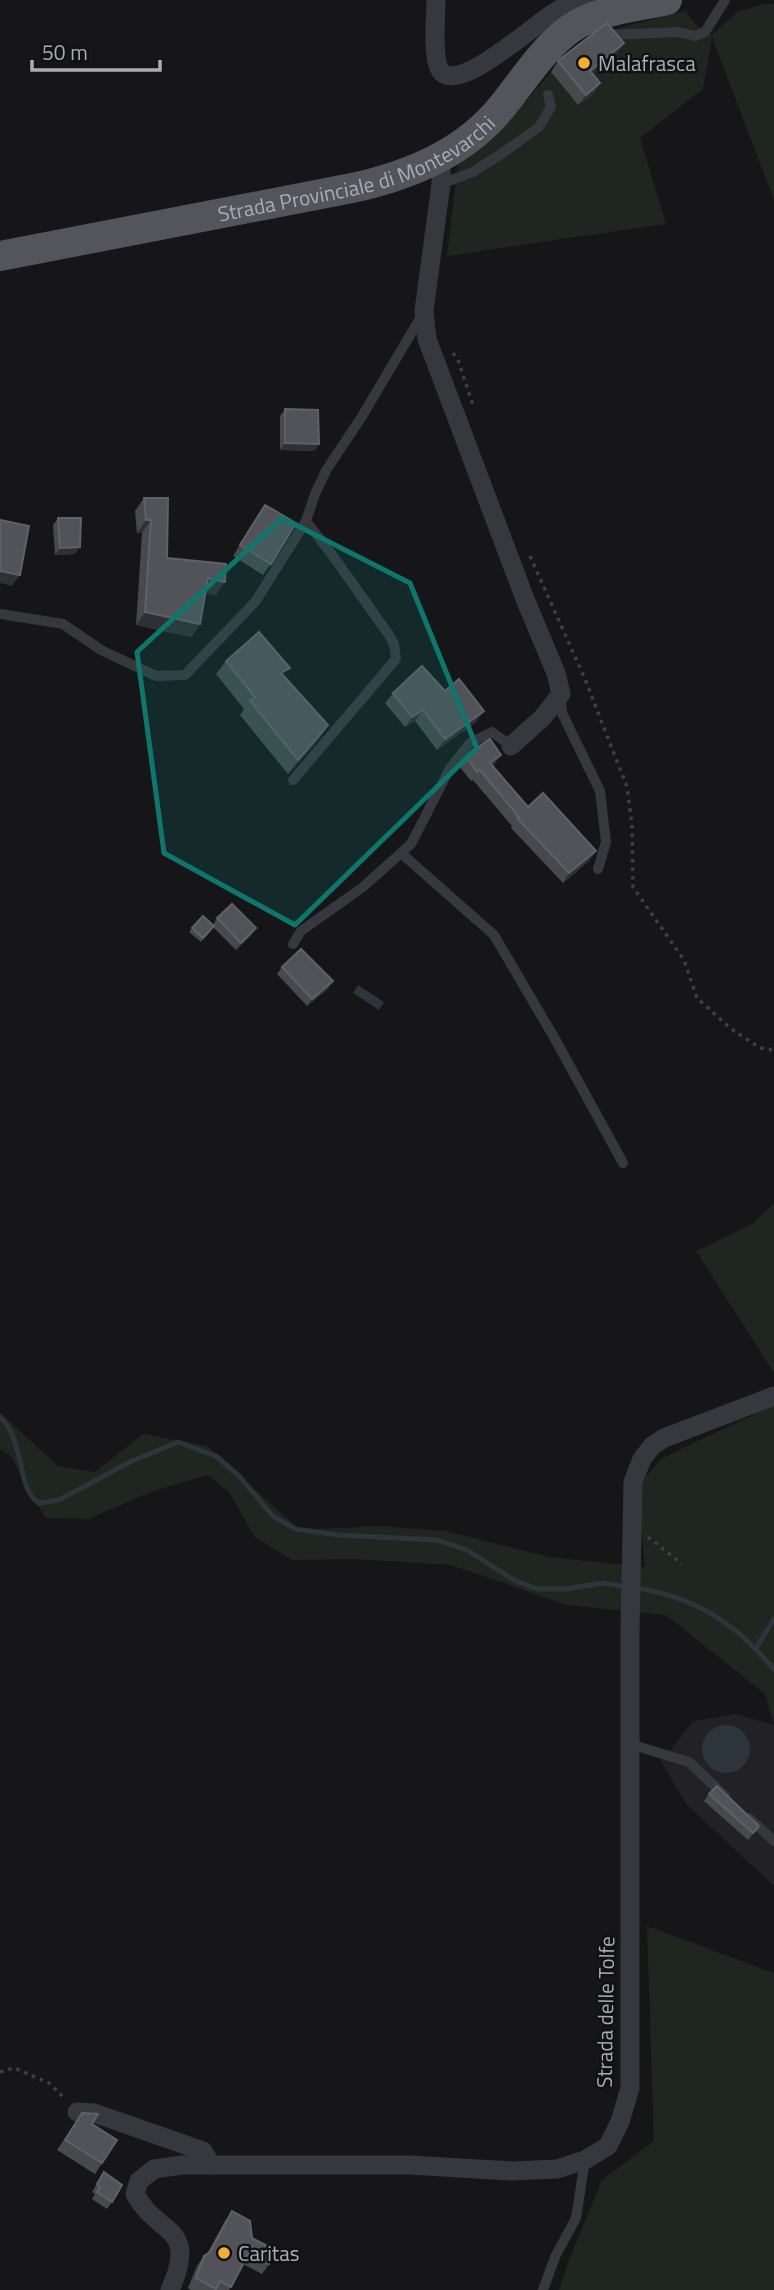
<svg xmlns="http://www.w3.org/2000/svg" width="774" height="2290" font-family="'Titillium Web',sans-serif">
<rect width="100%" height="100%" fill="#161618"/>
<polygon fill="#222225" points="736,1714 774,1725 774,1886 687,1805 661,1762 693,1721"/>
<g fill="#1e261f">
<polygon points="765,4 774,4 774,200 712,37 703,89 640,138 666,224 447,256 458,161 491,141 551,72 578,105 583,81 599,33 685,11 696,25 712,35 737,12"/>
<polygon points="774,1203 774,1373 696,1251 754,1223"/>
<polygon points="774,1405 774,1725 765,1694 666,1615 567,1605 451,1565 353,1559 292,1560 254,1536 230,1493 208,1475 151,1492 88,1519 45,1518 11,1456 0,1449 0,1413 58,1466 95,1472 143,1434 207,1446 300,1530 378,1526 446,1531 549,1557 645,1567 638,1495 645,1478 662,1458"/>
<polygon points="647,1926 774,1973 774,2290 559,2290 567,2265 602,2180 654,2141"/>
</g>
<g fill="#2c353c">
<polygon points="358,985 384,1002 379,1010 353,993"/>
<circle cx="726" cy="1749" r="24"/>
</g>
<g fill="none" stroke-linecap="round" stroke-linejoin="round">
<g stroke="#2c353c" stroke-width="5">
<path d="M0,1417c26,25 16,72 39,86l20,-3 71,-38 48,-20 38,14 23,20 34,40 22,13 43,6 99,5 30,10 47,30 23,9h28l38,-6 24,4"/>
<path d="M636,1588c60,9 101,36 138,82"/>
<polyline points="756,1648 774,1619"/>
</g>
<g stroke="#3d3f44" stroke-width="3.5" stroke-dasharray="3.5 5" stroke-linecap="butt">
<polyline points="453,353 458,360 473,405"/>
<polyline points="530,556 585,679 627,787 632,825 633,887 684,960 697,998 730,1028 760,1048 774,1050"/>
<polyline points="648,1537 682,1564"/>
<polyline points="0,2072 14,2068 49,2083 66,2100"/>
</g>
<g stroke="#37383d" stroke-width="10">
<polyline points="611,35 678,32 695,36 705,32 725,0"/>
<polyline points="441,184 473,172 501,154 539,127 551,107 548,95"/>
<polyline points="0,614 63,624 101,650 156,676 185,675 255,602 306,521"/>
<polyline points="561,698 562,713 600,791 606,842 598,869"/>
<polyline points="293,780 396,659 394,644 389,635 333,556 306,521 315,494 327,469 361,418 422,315"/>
<polyline points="401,853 494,935 555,1039 623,1163"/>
<polyline points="293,944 301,931 363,887 411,844 450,768 470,743 492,732 511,746"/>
<polyline points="630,1744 689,1762 725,1796"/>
<polyline points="749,1818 774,1841"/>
<polyline points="543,2290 555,2257 576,2218 585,2160"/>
</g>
<g stroke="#37383d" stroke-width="19">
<path d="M436,0c0,16 -4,58 4,70 18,28 102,-54 122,-62 16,-7 33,-6 47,2"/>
<polyline points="441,157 441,184 424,311 427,339 525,599 556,673 561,694 543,717 511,746"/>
<polyline points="77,2112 94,2113 203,2151 211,2165"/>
<path d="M170,2290c29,-66 -12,-53 -35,-96l4,-13 15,-12 28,-4h227l103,6 45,-2 28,-9 23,-14 12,-24 10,-34v-459l3,-147 9,-23 10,-13 12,-8 110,-42"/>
</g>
<path stroke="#53555c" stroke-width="30" id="s1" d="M0,256l352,-68c56,-12 111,-34 148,-79 22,-26 41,-59 70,-80 26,-19 66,-22 97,-29"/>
</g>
<g fill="#47494d">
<polygon points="624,43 616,54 592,73 600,83 593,94 578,105 551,72 558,61"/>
<polygon points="285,409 319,444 314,451 280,450 280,416"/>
<polygon points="144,498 167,558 216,595 206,593 200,624 191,637 136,625 142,533 137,533 135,511"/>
<polygon points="265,505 271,564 263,575 233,556"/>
<polygon points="58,518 75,554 55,555 53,525"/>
<polygon points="226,661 284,676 328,725 319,739 288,774 240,715 244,709 216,674"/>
<polygon points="445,691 476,722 437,750 415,721 405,727 385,703 393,693"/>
<polygon points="471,752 494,765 493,766 528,807 589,861 563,883 511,828 512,826 473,780 471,781 460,767"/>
<polygon points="217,918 251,935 236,950 213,927 201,942 189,932 192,928 213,925"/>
<polygon points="282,967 328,989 307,1006 277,974"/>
<polygon points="709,1794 759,1826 748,1840 704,1801"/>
<polygon points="82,2113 92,2124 117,2140 95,2174 57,2150"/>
<polygon points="104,2172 112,2202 107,2209 92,2199 95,2194 92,2192"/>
<polygon points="232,2211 269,2264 262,2274 243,2264 229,2290 191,2290 188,2288 197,2266 204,2256 207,2254 225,2221"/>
</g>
<g fill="#2f3033">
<polygon points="624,43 616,54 583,81 590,71"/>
<polygon points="600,83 593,94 578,105 586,95"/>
<polygon points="285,443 319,444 314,451 280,450"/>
<polygon points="146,520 151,520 142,533 137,533"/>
<polygon points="80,547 75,554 55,555 60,548"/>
<polygon points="0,571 20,575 12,586 0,583"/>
<polygon points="208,578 225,582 216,595 199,591"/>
<polygon points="145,612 200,624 191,637 136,625"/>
<polygon points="423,710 415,721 405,727 412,717"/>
<polygon points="484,711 476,722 437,750 445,739"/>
<polygon points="328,725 319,739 288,774 298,760"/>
<polygon points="501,755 494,765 483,773 490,763"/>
<polygon points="596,851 589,861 563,883 569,873"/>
<polygon points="256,928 251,935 236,950 241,943"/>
<polygon points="333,981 328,989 307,1006 312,999"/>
</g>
<g fill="#525359" stroke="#5f6168" stroke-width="2">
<polygon points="607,23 624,43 590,71 600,83 586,95 558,61"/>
<polygon points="285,409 318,410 319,444 285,443"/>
<polygon points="144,498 168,498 167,558 226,564 225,582 208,578 200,624 145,612 151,520 146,520"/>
<polygon points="265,505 296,523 271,564 240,545"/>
<polygon points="58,518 81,518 80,547 60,548"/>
<polygon points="0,520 29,526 20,575 0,571"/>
<polygon points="259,632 290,668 281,673 328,725 298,760 250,701 255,697 226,661"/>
<polygon points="422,666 445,691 459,679 484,711 445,739 423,710 412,717 393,693"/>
<polygon points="490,739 501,755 490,763 528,807 543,793 596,851 569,873 517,818 519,817 480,770 477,772 467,757 471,752"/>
<polygon points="232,904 256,928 241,943 217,918"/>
<polygon points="203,916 214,926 203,938 192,928"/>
<polygon points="301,949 333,981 312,999 282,967"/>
<polygon points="717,1786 759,1826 753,1833 709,1794"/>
<polygon points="82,2113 98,2114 92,2124 117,2140 102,2163 65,2140"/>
<polygon points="104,2172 122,2185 112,2202 97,2192 100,2187 97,2184"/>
<polygon points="232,2211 250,2221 252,2238 277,2251 269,2264 249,2253 231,2287 220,2281 216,2289 196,2278 204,2256 210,2252"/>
</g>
<path fill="#0f766e" fill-opacity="0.2" stroke="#0f766e" stroke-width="5" stroke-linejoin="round" d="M282,518l128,65 67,165 -182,177 -131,-72 -27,-201z"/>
<g fill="#f2b134" stroke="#111113" stroke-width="2.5">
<circle cx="584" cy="63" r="7"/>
<circle cx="224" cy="2253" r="7"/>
</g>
<g text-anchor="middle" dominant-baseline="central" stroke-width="5" stroke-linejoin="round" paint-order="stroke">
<g font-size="21" fill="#a8adb8" stroke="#111113" text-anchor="start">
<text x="598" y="63">Malafrasca</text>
<text x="238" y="2253">Caritas</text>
</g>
<g font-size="21" fill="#a8adb8" stroke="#111113">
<text stroke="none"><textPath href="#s1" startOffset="369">Strada Provinciale di Montevarchi</textPath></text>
<text transform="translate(605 2012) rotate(-89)">Strada delle Tolfe</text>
</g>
</g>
<path d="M32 60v10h128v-10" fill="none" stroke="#a8adb8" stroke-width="3.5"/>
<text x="42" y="60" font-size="21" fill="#a8adb8" stroke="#111113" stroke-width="5" paint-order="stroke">50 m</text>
</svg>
